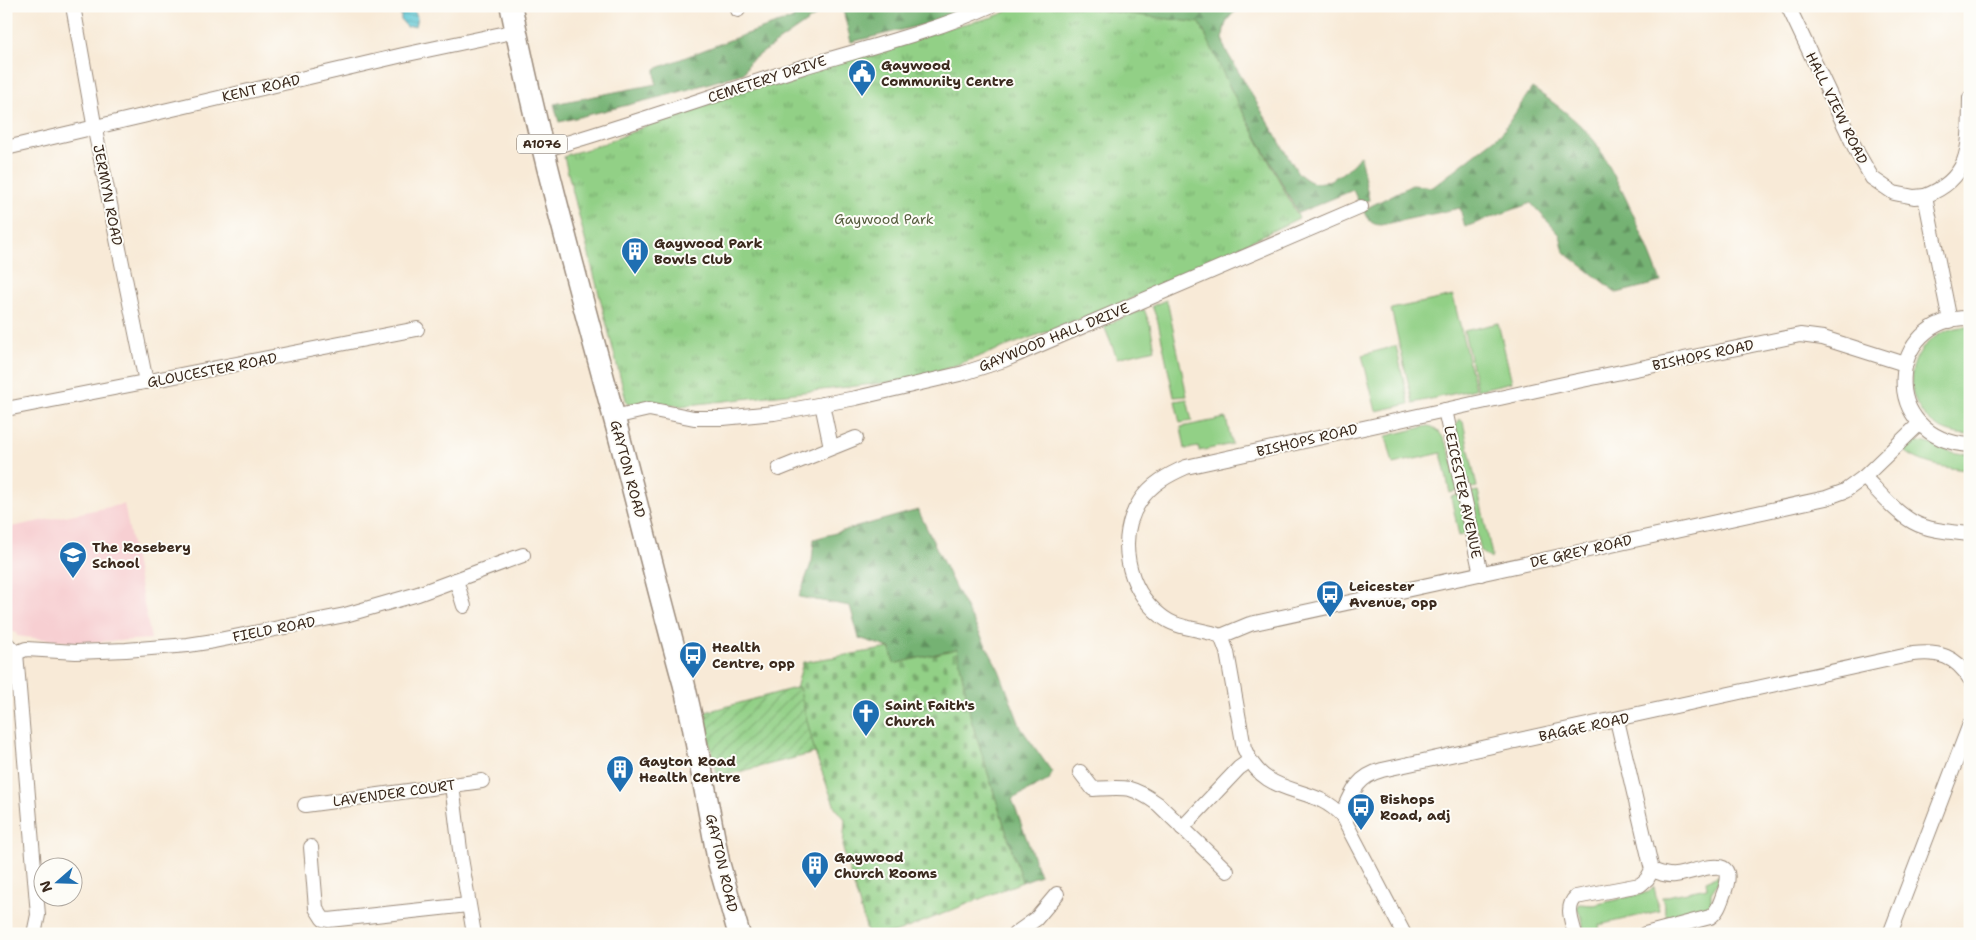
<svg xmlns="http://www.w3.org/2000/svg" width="1976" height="940" font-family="'Shantell Sans',sans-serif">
<defs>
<pattern id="forest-firs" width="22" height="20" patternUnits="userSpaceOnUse" patternTransform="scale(1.25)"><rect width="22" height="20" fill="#75b273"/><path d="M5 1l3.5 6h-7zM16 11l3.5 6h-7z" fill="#61915e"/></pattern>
<pattern id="cemetery-stones" width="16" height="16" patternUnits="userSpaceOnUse" patternTransform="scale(1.25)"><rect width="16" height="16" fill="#92d086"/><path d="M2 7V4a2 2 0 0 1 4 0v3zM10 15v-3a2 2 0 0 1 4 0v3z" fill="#78a96d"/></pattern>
<pattern id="park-tufts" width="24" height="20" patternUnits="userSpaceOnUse" patternTransform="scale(1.25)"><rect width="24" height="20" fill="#92d086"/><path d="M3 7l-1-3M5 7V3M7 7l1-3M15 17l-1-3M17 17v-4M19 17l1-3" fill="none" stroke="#78a96d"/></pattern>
<pattern id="garden-furrows" width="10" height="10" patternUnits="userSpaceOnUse" patternTransform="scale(1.25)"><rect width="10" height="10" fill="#92d086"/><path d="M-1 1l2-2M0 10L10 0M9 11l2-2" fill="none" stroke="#78a96d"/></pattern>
<pattern id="water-rules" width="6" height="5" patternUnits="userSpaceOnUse" patternTransform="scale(1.25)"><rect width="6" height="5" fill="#5dc8d5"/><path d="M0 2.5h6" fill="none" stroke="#4ea3ac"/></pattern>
</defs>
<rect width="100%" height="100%" fill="#fdfcf7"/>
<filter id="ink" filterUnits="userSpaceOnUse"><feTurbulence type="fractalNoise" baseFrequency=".02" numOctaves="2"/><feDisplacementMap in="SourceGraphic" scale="10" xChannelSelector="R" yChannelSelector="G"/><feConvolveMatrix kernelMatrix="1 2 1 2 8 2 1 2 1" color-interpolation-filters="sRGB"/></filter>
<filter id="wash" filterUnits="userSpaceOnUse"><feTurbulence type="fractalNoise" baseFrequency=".0096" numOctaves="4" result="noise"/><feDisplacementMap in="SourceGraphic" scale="20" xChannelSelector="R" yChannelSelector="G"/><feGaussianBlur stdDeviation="1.12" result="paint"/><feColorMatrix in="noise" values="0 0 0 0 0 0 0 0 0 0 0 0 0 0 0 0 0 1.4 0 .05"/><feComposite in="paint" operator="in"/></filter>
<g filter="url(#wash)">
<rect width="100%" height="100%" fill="#f8ead7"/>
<polygon fill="#f7cfd2" points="124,504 151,639 75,643 17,636 16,633 6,630 6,528"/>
<g fill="#92d086" stroke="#667d52">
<polygon points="1453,296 1475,389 1413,403 1391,309"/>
<polygon points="1166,300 1168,305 1187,396 1174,397 1158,322 1152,306"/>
<polygon points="1144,309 1150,325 1155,349 1117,358 1104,326"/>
<polygon points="1498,323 1512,382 1477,390 1464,331"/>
<path d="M1961,327h9v108c-73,-1 -80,-96 -9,-108z"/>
<polygon points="1396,346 1409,404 1376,411 1362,355"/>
<polygon points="1187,399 1192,421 1180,423 1175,401"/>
<polygon points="1226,418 1232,444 1199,451 1199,447 1185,449 1181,427"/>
<polygon points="1460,419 1463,422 1477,487 1467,489 1455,427"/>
<path d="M1428,426c20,1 27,48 32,64l-10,3 -9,-40 -48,11 -7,-28z"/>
<path d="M1916,442c19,-1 34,15 54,11v17c-20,-1 -53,-6 -67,-21z"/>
<polygon points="1478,491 1492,555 1491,559 1481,551 1468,493"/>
<polygon points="1461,494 1470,533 1459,536 1451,497"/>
<polygon points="1718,876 1720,879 1711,893 1711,908 1706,912 1700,911 1672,917 1668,922 1662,897 1707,888 1706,881"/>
<polygon points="1654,887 1659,911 1599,925 1600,933 1584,934 1582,918 1577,909 1579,904 1594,905 1649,892"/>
</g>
<g fill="url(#forest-firs)" stroke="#586e48">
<polygon points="791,6 820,6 814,17 749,62 744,73 672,94 559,122 554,104 656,84 655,69 735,38 794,18"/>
<polygon points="842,6 977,6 956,17 851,42"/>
<path d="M1066,6h180c-20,7 -26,24 -21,43l73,124c5,4 11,9 17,10 15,2 38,-16 45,-28l9,45 -10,3 -6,-13 -55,23 -69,-127 -29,-62z"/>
<path d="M1532,88c23,15 47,33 64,55 5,8 10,18 15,27 20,36 35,73 50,112l-44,11 -53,-41 -4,-17 -29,-32 -66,24 -5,-19 -79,17c-10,0 -14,-6 -18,-15l49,-25 21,2 68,-53z"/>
<polygon points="918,510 955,587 999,670 1021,728 1052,772 1049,780 1012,799 1040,875 1022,882 971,720 957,649 894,664 890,648 859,638 850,606 799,597 812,561 814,539"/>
</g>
<polygon fill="url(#cemetery-stones)" stroke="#667d52" points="890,648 894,664 957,649 971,720 1022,882 895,933 868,934 843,849 845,819 835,807 815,753 796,689 803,662"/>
<path fill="url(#park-tufts)" stroke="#667d52" d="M1016,6h50l134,17 29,63 70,132 -183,88 -198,73 -238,27 -26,-5 -27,3 -63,-247 5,-3c46,-10 87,-36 132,-50 82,-26 165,-48 247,-76 23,-7 48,-8 68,-22z"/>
<polygon fill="url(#garden-furrows)" stroke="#667d52" points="799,687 815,753 718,777 702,713"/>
<polygon fill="url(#water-rules)" stroke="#4c797a" points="401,6 412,6 417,17 415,26 407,27 401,20"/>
</g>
<g filter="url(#ink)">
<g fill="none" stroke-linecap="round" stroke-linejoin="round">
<g stroke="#9a8a7a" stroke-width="16">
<g id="street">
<polyline points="73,6 96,135 146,382"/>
<polyline points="737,6 738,10"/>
<polyline points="1788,6 1857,152 1872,178 1894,193 1914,197 1925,196 1950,321"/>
<polyline points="6,148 403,55 516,31"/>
<path d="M543,150c88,-25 173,-56 260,-83 62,-19 127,-34 187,-61"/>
<path d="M1925,196c49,-19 44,-54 45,-98"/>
<path d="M1970,318c-84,-2 -93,121 0,127"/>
<polyline points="822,404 831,447"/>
<polyline points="6,409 417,329"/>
<polyline points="1445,410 1481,574"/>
<polyline points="614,417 649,409 694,418 723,418 774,413 856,398 964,373 1004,360 1361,207"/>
<polyline points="779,469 856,438"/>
<path d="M1864,477c15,15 30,34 49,45 16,9 38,10 57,12"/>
<polyline points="456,580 464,606"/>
<polyline points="1221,636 1250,624 1826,498 1845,491 1864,477 1919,424"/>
<polyline points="6,643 16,653 38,915 34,934"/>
<polyline points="16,653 26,649 76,652 126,650 188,645 214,641 345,615 418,594 523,555"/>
<path d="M1080,772l13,17c33,-2 38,-4 65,15l69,67"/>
<polyline points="452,785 461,858 474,934"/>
<polyline points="305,805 482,781"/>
<path d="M1342,816c10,-23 14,-39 40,-46l531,-116c26,-3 43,2 57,25"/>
<polyline points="1182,828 1239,768 1249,761"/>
<polyline points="311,847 316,908 323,919 329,920 468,905"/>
<polyline points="1015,934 1036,919 1057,894"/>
<path d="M1404,934l-62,-118c-29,-34 -77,-15 -98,-68l-17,-96 -6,-16c-20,-8 -44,-6 -61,-21 -33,-26 -44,-78 -20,-114 11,-17 28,-26 46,-34l382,-84 232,-48 23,3 82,26"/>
<path d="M1575,934c-3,-13 -10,-27 1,-37l64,-12 7,-6 5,-9 -35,-150"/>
<path d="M1645,934l65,-17c9,-6 11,-17 15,-27 14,-40 -30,-17 -50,-15 -8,1 -15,-2 -23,-5"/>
<polyline points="1890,934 1970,724"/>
</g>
</g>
<g stroke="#9a8a7a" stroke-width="24">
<path id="primary" d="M511,6c28,139 66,275 103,411 24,89 45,178 70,267l8,36 27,144 20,70"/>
</g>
<use href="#street" stroke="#fff" stroke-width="14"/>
<use href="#primary" stroke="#fff" stroke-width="21"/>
</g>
</g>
<defs>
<g id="civic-pin" transform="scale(1.4375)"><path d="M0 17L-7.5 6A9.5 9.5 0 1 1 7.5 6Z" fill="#1f6fb2" stroke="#fdfcf7"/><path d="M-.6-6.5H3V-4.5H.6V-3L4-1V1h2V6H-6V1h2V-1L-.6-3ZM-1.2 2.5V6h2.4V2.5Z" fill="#fff"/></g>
<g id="building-pin" transform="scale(1.4375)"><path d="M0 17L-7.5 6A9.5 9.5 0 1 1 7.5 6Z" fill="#1f6fb2" stroke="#fdfcf7"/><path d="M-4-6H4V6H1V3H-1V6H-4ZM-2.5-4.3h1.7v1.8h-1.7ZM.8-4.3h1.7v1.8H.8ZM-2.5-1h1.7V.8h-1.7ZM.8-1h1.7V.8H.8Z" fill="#fff"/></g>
<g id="school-pin" transform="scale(1.4375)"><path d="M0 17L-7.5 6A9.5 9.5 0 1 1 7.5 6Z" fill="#1f6fb2" stroke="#fdfcf7"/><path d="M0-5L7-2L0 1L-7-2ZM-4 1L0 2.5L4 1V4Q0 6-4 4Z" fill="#fff"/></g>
<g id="bus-pin" transform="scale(1.4375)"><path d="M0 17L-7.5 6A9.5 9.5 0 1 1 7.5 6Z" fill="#1f6fb2" stroke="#fdfcf7"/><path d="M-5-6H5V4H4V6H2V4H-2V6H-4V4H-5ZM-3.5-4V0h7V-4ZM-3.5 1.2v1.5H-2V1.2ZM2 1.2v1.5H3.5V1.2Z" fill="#fff"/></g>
<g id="church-pin" transform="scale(1.4375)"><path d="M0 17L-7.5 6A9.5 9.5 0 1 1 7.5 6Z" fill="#1f6fb2" stroke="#fdfcf7"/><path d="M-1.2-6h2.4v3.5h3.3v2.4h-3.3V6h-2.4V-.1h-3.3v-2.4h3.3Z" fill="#fff"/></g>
</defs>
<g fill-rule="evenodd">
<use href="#civic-pin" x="862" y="73"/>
<use href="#building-pin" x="635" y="251"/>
<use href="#school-pin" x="73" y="555"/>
<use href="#bus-pin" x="1330" y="594"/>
<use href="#bus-pin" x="693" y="655"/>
<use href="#church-pin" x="866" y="713"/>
<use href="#building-pin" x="620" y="769"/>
<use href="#bus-pin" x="1361" y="807"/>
<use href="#building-pin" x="815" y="865"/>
</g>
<g text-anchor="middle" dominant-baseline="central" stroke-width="4" stroke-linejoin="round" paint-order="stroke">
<rect fill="#fdfcf7" stroke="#75695f" stroke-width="1" x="517" y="134.5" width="50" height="19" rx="4"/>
<g font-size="12" font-weight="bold" fill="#3b2a1e">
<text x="542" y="144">A1076</text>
</g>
<g font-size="14" font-weight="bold" fill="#3b2a1e" stroke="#fdfcf7" text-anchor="start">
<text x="881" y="65">Gaywood<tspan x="881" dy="16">Community Centre</tspan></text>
<text x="654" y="243">Gaywood Park<tspan x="654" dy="16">Bowls Club</tspan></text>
<text x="92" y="547">The Rosebery<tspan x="92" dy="16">School</tspan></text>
<text x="1349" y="586">Leicester<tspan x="1349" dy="16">Avenue, opp</tspan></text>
<text x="712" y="647">Health<tspan x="712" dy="16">Centre, opp</tspan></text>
<text x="885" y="705">Saint Faith's<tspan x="885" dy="16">Church</tspan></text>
<text x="639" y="761">Gayton Road<tspan x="639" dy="16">Health Centre</tspan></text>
<text x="1380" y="799">Bishops<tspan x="1380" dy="16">Road, adj</tspan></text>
<text x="834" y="857">Gaywood<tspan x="834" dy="16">Church Rooms</tspan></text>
</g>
<g font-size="14" fill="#3b2a1e" stroke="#fdfcf7">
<text transform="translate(767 79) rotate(-18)">CEMETERY DRIVE</text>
<text transform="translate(261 88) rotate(-13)">KENT ROAD</text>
<text transform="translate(1837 108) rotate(64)">HALL VIEW ROAD</text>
<text transform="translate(108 195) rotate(79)">JERMYN ROAD</text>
<text transform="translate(1054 337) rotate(-22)">GAYWOOD HALL DRIVE</text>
<text transform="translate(1703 355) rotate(-12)">BISHOPS ROAD</text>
<text transform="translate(212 370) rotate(-11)">GLOUCESTER ROAD</text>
<text transform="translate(1307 440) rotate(-13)">BISHOPS ROAD</text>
<text transform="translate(628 469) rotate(75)">GAYTON ROAD</text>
<text transform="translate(1463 492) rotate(78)">LEICESTER AVENUE</text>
<text transform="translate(1581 551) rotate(-13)">DE GREY ROAD</text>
<text transform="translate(274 629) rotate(-11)">FIELD ROAD</text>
<text transform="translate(1584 727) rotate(-12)">BAGGE ROAD</text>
<text transform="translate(394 793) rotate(-8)">LAVENDER COURT</text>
<text transform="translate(722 863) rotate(77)">GAYTON ROAD</text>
</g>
<g font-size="14" fill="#555c3d" stroke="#fdfcf7">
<text x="884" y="219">Gaywood Park</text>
</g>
</g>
<rect width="1976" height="940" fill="none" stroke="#fdfcf7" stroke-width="25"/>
<g transform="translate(58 882) rotate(250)"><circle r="24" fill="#fdfcf7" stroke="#afa8a0"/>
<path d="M0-4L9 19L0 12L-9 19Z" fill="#1f6fb2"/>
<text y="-8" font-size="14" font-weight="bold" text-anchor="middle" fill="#3b2a1e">N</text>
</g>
</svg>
